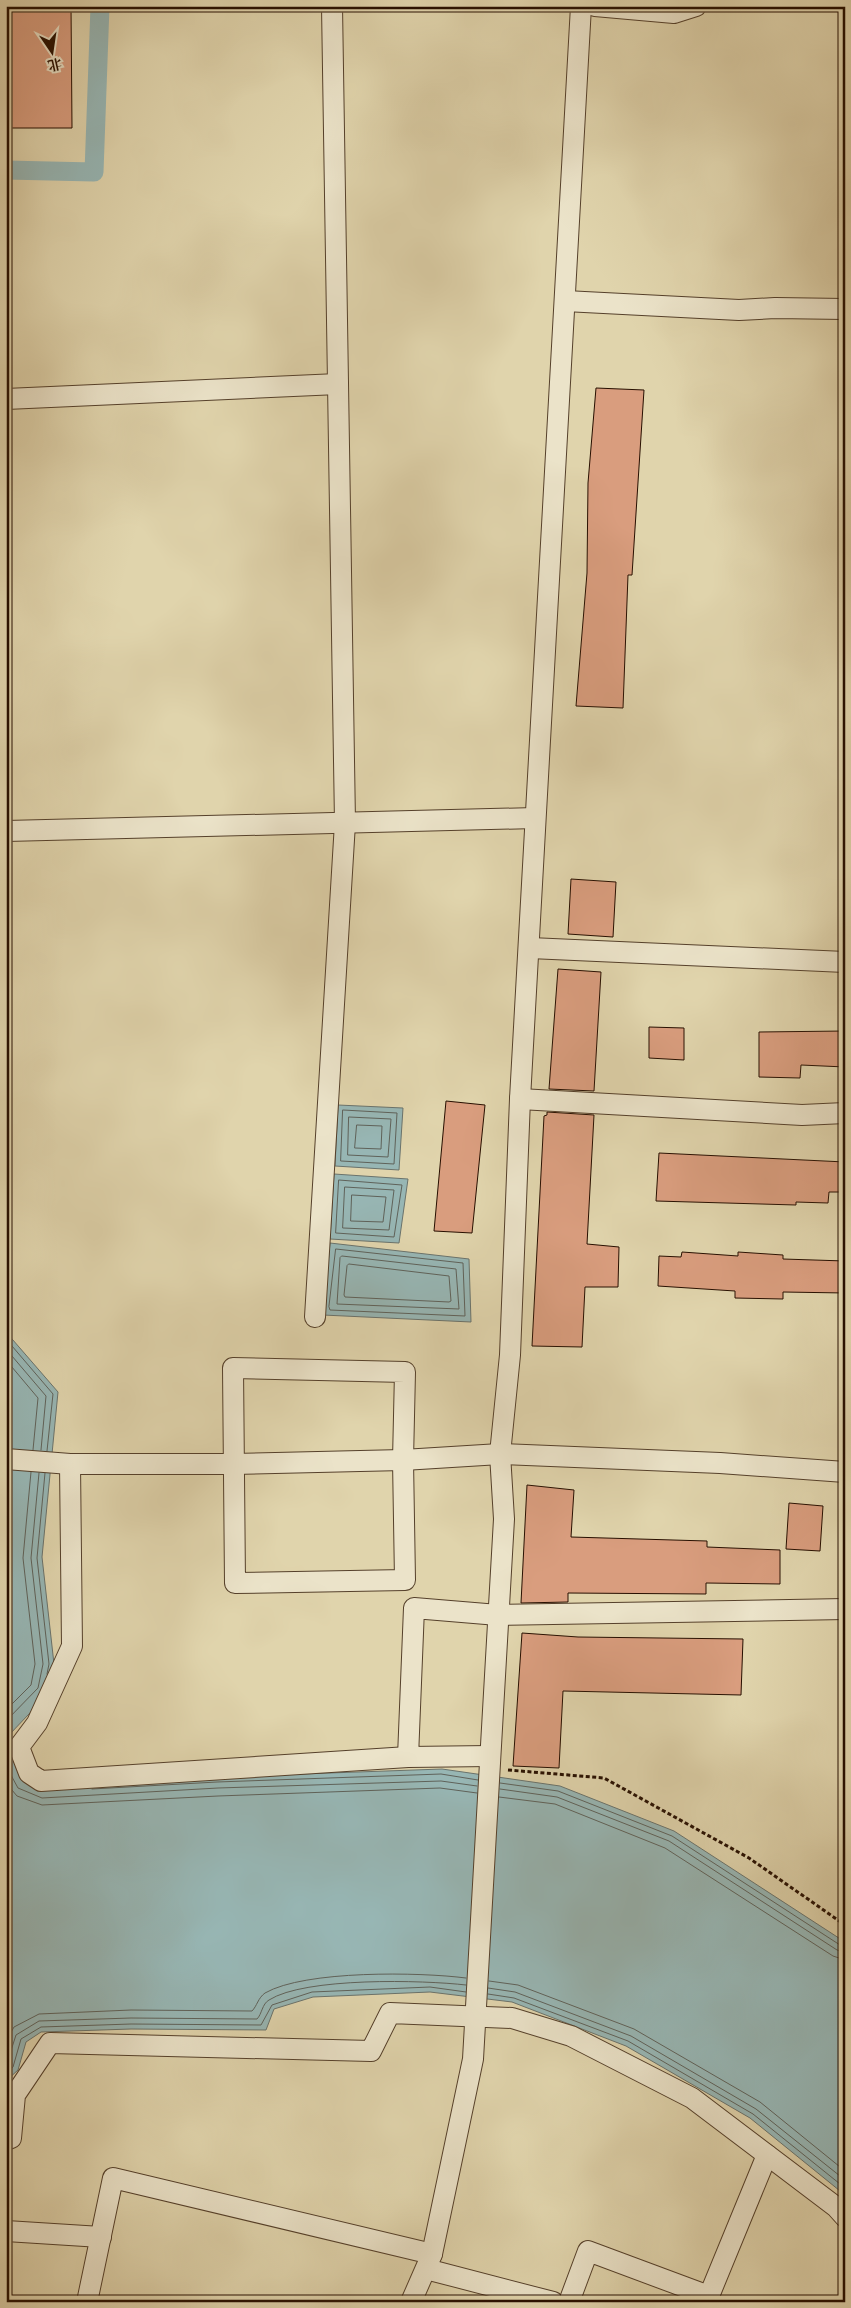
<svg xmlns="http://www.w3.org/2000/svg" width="851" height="2308" font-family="Cardo,'Noto Serif SC',serif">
<rect width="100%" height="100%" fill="#e0d4ac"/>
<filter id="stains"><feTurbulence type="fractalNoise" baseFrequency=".004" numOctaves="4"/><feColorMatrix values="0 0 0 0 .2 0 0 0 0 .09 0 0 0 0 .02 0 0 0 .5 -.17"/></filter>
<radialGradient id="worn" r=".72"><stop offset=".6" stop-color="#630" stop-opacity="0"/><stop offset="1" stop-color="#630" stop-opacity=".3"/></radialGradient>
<g fill="#97b6b4" stroke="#6a736c">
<polygon points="338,1105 403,1108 399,1170 335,1166"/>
<polygon points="334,1174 408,1179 399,1243 330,1239"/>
<polygon points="330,1243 469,1259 471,1322 323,1315"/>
<polygon points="6,1332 58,1392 42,1557 54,1664 48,1694 9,1735 14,1755 26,1780 217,1777 442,1769 560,1786 674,1831 845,1942 845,2195 750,2118 626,2046 512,2002 430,1992 313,1997 274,2009 266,2030 131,2029 41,2032 26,2042 18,2070 6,2081"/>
</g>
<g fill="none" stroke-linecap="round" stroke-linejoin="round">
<g stroke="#5f625a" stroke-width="1">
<polygon points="343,1110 397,1113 394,1164 341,1161"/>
<polygon points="349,1117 391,1119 388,1157 348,1155"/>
<polygon points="357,1125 382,1126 381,1149 355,1148"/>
<polygon points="339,1180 402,1185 394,1237 336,1233"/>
<polygon points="345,1187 394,1190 389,1230 343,1228"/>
<polygon points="352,1195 386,1197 383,1222 351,1221"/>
<polygon points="336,1249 463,1263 465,1316 330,1310 329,1307"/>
<polygon points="342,1256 456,1269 459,1309 337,1304 340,1258"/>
<polygon points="349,1264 449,1276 451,1301 449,1302 345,1297 344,1295 347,1266"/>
<polyline points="6,1339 53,1394 47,1451"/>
<polyline points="6,1349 46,1396 41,1450"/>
<polyline points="6,1360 38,1398 33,1450"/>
<polyline points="45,1473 37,1558 49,1664 47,1674"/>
<polyline points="6,1710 31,1685 35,1664 23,1558 31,1472"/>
<polyline points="6,1721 38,1688 43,1664 31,1558 39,1473"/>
<polyline points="6,1766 18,1788 42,1798 218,1788 441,1781 477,1786"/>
<polyline points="6,1783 17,1796 42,1805 218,1796 440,1788 477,1793"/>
<polyline points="500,1783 558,1791 672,1836 840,1945 845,1946"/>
<polyline points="92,1789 217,1782 441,1774 478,1780"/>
<polyline points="500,1789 557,1797 669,1841 837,1950 845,1952"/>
<polyline points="499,1797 555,1804 665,1848 833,1956 845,1960"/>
<polyline points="489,1981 518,1985 634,2029 760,2102 845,2171"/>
<polyline points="488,1988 515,1992 631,2036 756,2109 845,2180"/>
<polyline points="488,1994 514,1998 628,2041 753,2114 845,2188"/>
<path d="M6,2041l8,-14 25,-13 92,-4 121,1c5,-5 6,-13 13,-18 40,-23 155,-21 201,-15"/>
<path d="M6,2066l10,-31 23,-14 92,-3 126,1c5,-5 5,-15 12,-19 36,-23 154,-20 197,-15"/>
<polyline points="6,2074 13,2067 21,2039 41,2027 131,2024 261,2025 272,2005 312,1992 430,1987 466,1992"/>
</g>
<polyline stroke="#97b6b4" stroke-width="19" points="6,170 94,172 100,6"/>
</g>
<g fill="#d99d7e" stroke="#270f00">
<polygon points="6,6 71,6 72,128 6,128"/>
<polygon points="596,388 644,390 632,575 628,575 623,708 576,706 587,573 588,483"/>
<polygon points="571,879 616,882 613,937 568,934"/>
<polygon points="558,969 601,972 594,1091 549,1089"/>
<polygon points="649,1027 684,1028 684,1060 649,1058"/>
<polygon points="845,1031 845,1067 801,1065 800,1078 759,1077 759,1032"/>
<polygon points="446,1101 485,1105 472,1233 434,1231"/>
<polygon points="547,1112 594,1115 587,1244 619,1247 618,1287 585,1287 582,1347 532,1346 544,1116 547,1115"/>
<polygon points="659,1153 845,1162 845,1192 829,1192 828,1203 796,1202 796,1205 656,1201"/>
<polygon points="682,1252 738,1256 738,1252 783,1255 783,1259 845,1261 845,1293 783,1292 783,1299 735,1298 735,1291 658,1286 659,1256 681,1257"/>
<polygon points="527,1485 574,1490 571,1537 707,1541 707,1547 780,1550 780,1584 706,1583 706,1594 568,1593 568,1602 521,1603"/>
<polygon points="789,1503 823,1506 820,1551 786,1549"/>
<polygon points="522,1633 578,1637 743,1639 741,1695 563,1691 559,1768 513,1766"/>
</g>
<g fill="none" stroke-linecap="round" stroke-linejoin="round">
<g stroke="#55402b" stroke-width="22">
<g id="minor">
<polyline points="595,6 674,13 696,6"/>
<polyline points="565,301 739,310 775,308 845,309"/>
<polyline points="6,399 338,384"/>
<polyline points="6,831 535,818"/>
<polyline points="530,948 845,962"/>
<polyline points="520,1099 802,1115 845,1113"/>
<polyline points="315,1317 345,823 332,6"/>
<polygon points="233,1368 405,1372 403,1460 405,1580 235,1583"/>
<polyline points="6,1459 70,1464 233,1464 403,1460 500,1454 720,1463 845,1472"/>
<polyline points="70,1464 72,1646 37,1723 19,1747 29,1773 41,1781 408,1757"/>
<polyline points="490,1756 408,1757 414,1608 498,1615 845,1609"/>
<polyline points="6,2140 11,2138 15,2095 50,2043 371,2051 390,2013 512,2018 571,2036 692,2098 836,2207 845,2217"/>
<polyline points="6,2231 101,2237"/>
<polyline points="426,2269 553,2302"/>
<polyline points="87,2302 113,2178 432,2254"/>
<polyline points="411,2302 432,2254 473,2059 504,1519 500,1454 510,1355 520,1099 581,6"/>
<polyline points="569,2302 588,2251 709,2296 767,2155"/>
</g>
</g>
<polyline stroke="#270f00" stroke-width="3" stroke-dasharray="4 2.5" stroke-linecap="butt" points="508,1770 604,1778 749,1858 845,1925"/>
<use href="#minor" stroke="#ebe3c9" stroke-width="20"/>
</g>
<rect width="851" height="2308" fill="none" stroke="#e0d4ac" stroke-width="25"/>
<rect x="8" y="8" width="836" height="2293" fill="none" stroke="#270f00" stroke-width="2.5"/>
<rect x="12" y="12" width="826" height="2283" fill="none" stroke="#270f00"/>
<g transform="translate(52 52) rotate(167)" stroke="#ebe3c9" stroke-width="4" paint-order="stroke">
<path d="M0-4L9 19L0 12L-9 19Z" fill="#270f00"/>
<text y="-8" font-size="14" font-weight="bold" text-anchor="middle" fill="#270f00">北</text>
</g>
<rect width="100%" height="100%" filter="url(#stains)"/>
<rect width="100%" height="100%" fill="url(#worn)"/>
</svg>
